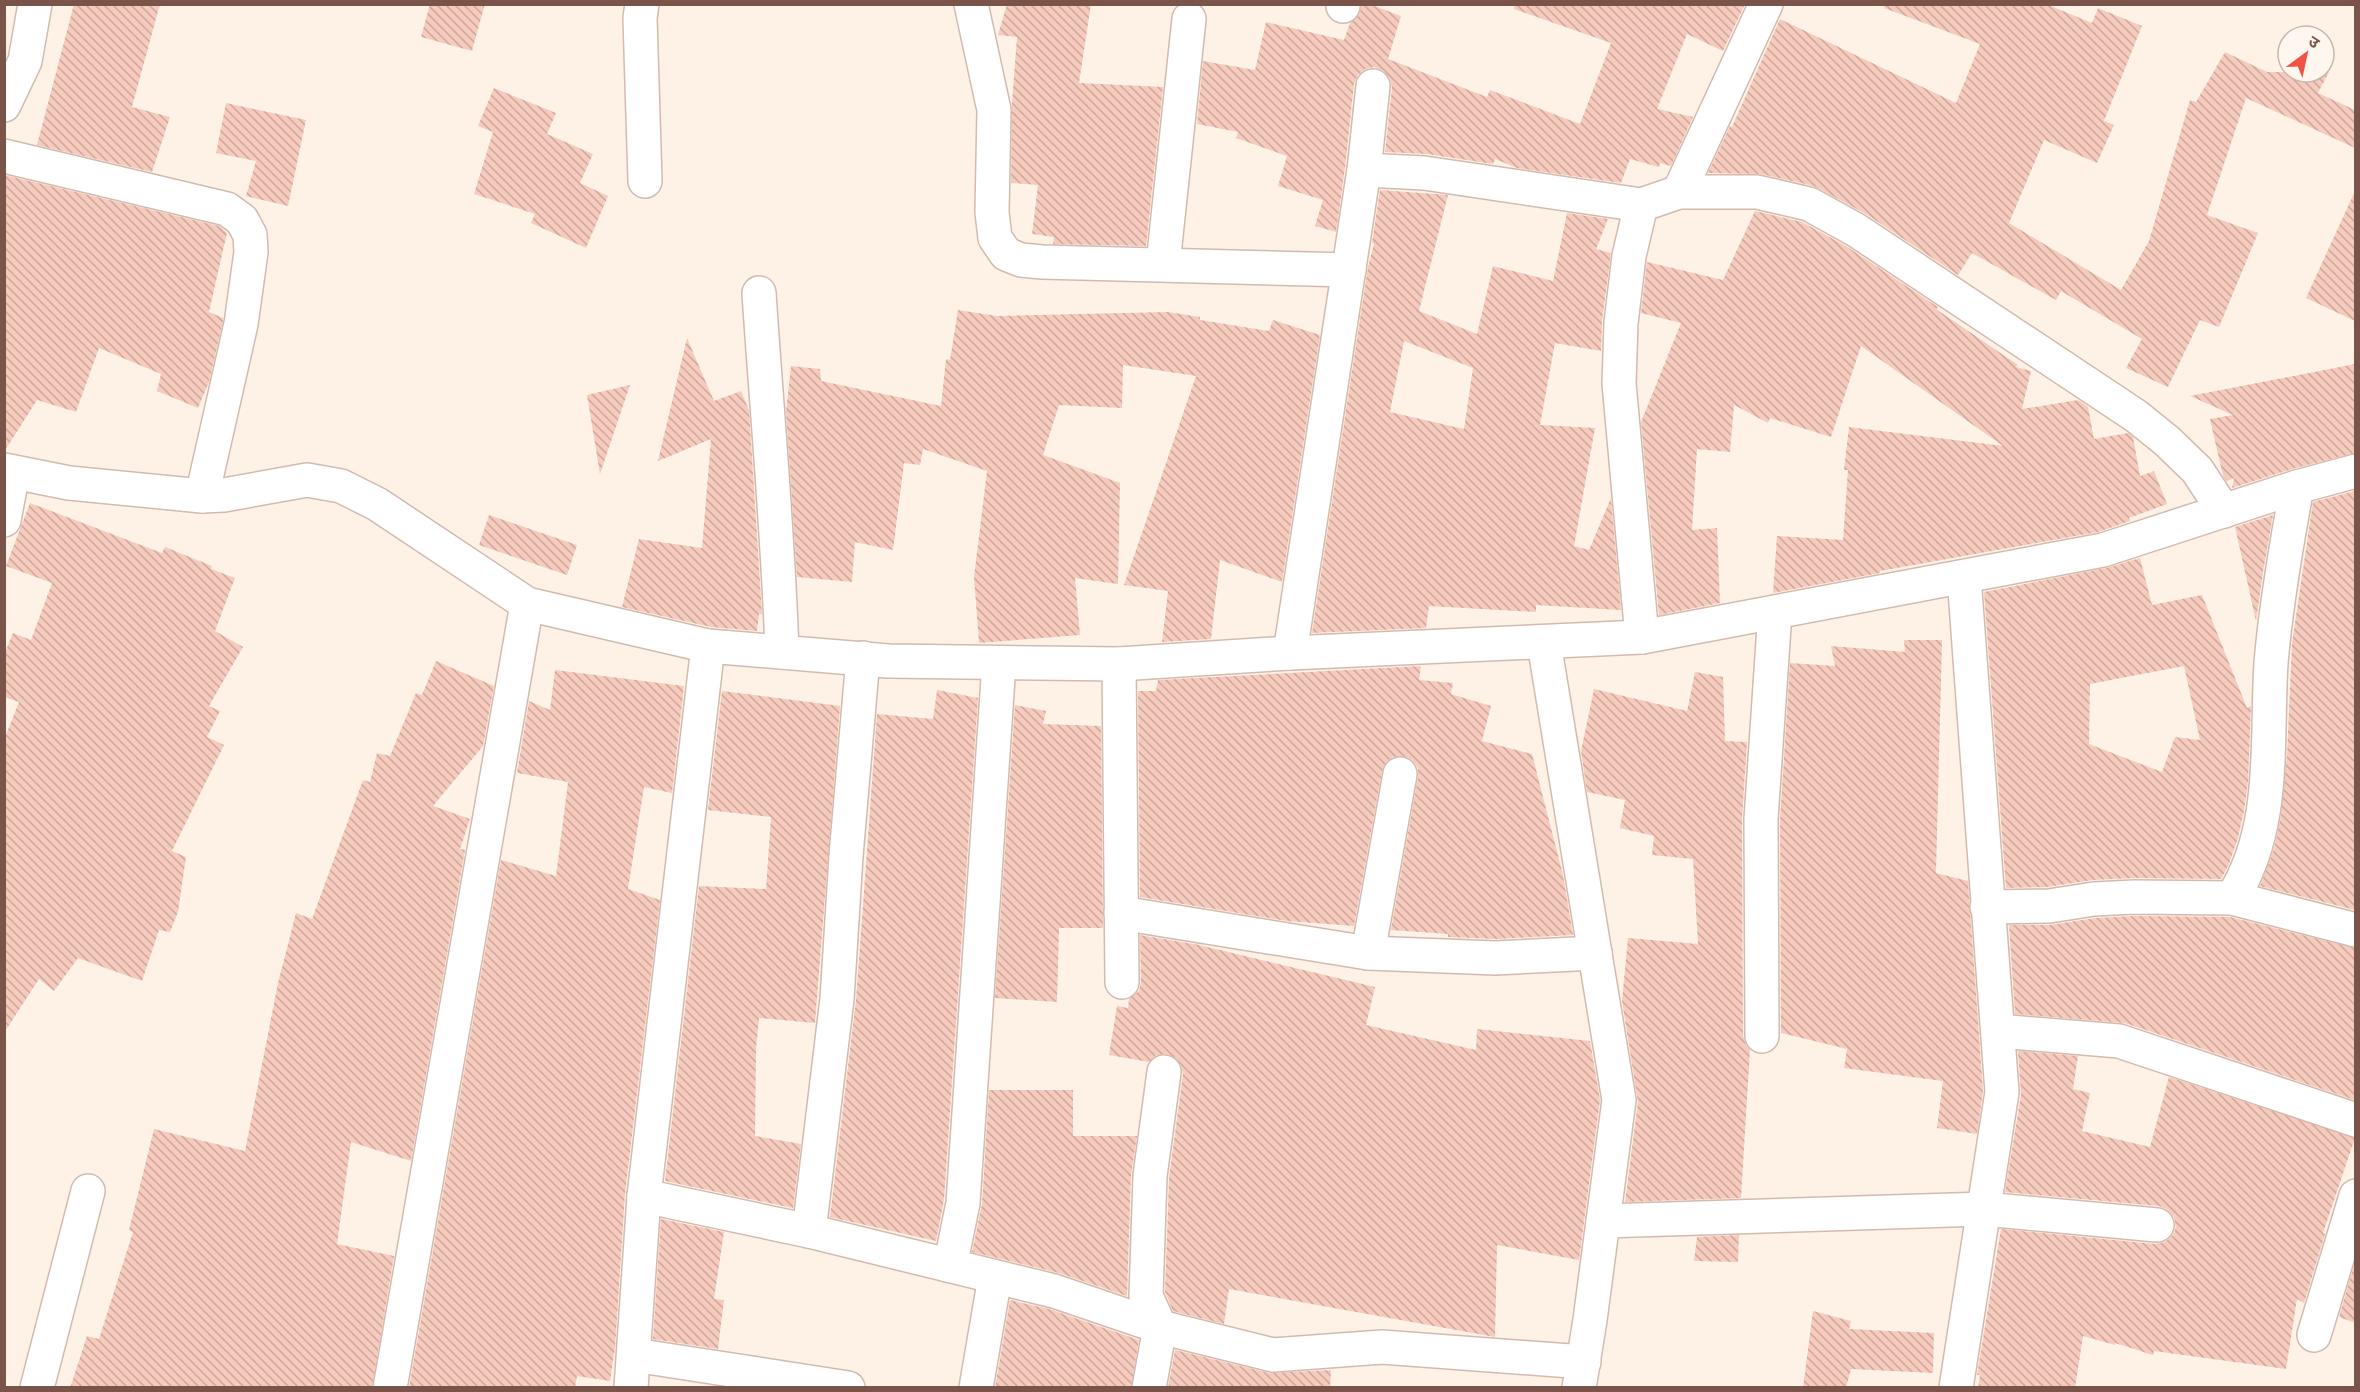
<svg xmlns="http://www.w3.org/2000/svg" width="2360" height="1392" font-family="Jost,'Noto Sans Devanagari',sans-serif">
<defs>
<pattern id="building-back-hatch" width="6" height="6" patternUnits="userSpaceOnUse" patternTransform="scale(1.5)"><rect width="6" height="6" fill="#f6cbbd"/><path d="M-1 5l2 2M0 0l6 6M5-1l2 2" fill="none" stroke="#cca79c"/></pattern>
</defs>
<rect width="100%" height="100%" fill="#fef2e7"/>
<g fill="url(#building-back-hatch)" fill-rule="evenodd">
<polygon points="74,4 160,4 132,107 170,117 152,172 37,145"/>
<polygon points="430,4 485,4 472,51 421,37"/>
<polygon points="1007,4 1091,4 1079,83 1163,87 1146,246 1053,244 1054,237 1032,234 1038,185 1011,183 1012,103 1017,37 998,35"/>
<polygon points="1362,4 1369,4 1401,16 1388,59 1487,97 1490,90 1580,124 1611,43 1514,9 1515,4 1745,4 1723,51 1687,34 1657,109 1693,117 1671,166 1660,163 1659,167 1630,159 1621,183 1517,168 1495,159 1493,164 1427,154 1385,152 1392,88 1390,79 1384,71 1374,67 1365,69 1358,75 1354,84 1345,168 1336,232 1315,226 1323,200 1278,186 1287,156 1236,138 1238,132 1197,124 1203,61 1255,70 1266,22 1344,40 1350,23 1359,15"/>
<polygon points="1884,4 2046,4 2092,23 2098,8 2142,26 2104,121 2114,125 2097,163 2044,140 2009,223 2121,290 2149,241 2190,100 2196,102 2225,52 2267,72 2329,72 2318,93 2355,110 2355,148 2246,98 2207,215 2258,233 2219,327 2200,320 2168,387 2126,368 2142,339 2061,291 2056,300 1972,253 1958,275 1866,214 1814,186 1761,174 1708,173 1730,126 1732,127 1780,19 1956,103 1980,44 1884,8"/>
<polygon points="494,88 556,113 547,134 593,154 580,183 608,196 586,248 531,223 535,214 474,194 493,132 478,126"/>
<polygon points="226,103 306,120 288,206 246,196 256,161 216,153"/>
<polygon points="4,175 219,226 227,233 209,312 223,318 223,321 209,382 198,408 157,391 161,374 99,348 76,412 37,400 4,452"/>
<path d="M1380,190l68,5 -29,116 58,23 16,-68 60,15 14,-68 41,6 -12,30 15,4 -9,68 -1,30 -46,-8 -15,82 55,3 -21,118 15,4 22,-52 10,112 -85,-5v7l-107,-6 -3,22 -114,5 56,-366 6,-23 -2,-1zM1404,341l69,27 -9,61 -74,-17z"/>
<polygon points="2355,191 2355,321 2306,298"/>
<polygon points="1755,211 1802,222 1846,246 1938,307 1936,309 2018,365 2016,367 2031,371 2022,409 2078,400 2088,407 2094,439 2128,433 2133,437 2140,476 2154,471 2167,504 2129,518 2130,521 2098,532 1880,571 1880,573 1773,593 1777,536 1843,540 1848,470 1844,470 1849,427 2003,446 1861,346 1831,437 1770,418 1768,423 1734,405 1730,452 1697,449 1692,530 1717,528 1720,603 1659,615 1641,422 1681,323 1641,313 1647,262 1723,280"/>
<polygon points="958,310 997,316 1168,312 1200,317 1200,320 1269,331 1273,320 1320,335 1282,582 1220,560 1211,639 1162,642 1168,591 1124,585 1196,376 1123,365 1122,408 1059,405 1043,455 1120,483 1118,584 1075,578 1080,635 979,643 974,577 987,471 923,449 920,465 904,463 893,550 855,542 852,582 797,577 786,412 791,366 820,369 821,381 941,406 946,359 950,360"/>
<polygon points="687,338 714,401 741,391 749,410 762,614 759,614 757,631 711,627 622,607 639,539 702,548 711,439 658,461"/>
<polygon points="2355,364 2355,453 2292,469 2232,488 2234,478 2227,481 2223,476 2210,419 2233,415 2190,396"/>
<polygon points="630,385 600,474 587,395"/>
<polygon points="2355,491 2355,910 2260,886 2274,849 2281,816 2287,755 2292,643 2313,502"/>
<polygon points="30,503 162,553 165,547 212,566 211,569 235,578 215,631 243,647 209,706 220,711 207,737 224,745 172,851 186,857 178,912 170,932 159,930 142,981 78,958 54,991 39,979 4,1033 4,740 19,702 4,697 4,655 13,633 31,640 52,583 6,566"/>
<polygon points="489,515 577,545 567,575 479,545"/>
<polygon points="2273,515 2263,572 2256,621 2235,527"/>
<path d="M2140,558l12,47 50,-10 45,113 4,-2 -3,76 -4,29 -6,27 -9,26 -8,15 -88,-1 -40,2 -46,7 -41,1 -22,-296 122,-24zM2184,666l16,74 -25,-3 -13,35 -73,-28 1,-60z"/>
<polygon points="1904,640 1942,640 1936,873 1968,881 1983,1091 1977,1134 1937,1128 1943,1081 1844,1068 1847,1049 1781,1033 1780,820 1790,663 1835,666 1831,646 1905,652"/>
<polygon points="436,661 494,686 483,746 433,806 470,819 460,849 465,850 411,1161 351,1142 337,1244 394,1256 372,1388 70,1388 87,1336 99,1339 133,1232 129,1230 154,1129 245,1151 278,983 296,913 312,919 363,780 370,782 377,753 390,756 416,693 422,695"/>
<polygon points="1421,666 1419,680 1453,683 1451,694 1491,706 1482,741 1532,754 1563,875 1573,935 1495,939 1448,937 1448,934 1391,930 1418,777 1418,768 1412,760 1403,756 1393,757 1386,762 1382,771 1354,926 1287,921 1140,897 1138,691 1156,691 1158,680"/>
<polygon points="555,670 684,686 672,793 644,787 628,889 660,900 625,1194 615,1348 610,1381 577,1376 575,1388 409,1388 501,860 556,876 568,782 517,773 529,701 550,710"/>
<polygon points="1695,672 1723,677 1725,741 1747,742 1742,819 1743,1036 1746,1045 1750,1049 1741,1198 1625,1202 1638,1102 1622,1001 1628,938 1698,944 1693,859 1652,855 1654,836 1620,828 1625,800 1587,792 1581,751 1594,689 1687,711"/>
<polygon points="937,690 978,698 944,1200 936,1241 830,1217 856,1000 877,714 933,719"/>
<polygon points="722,691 840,706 815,1023 759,1018 756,1049 755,1136 801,1144 793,1208 665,1181 699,886 766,889 771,817 708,810"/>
<polygon points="1015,705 1046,711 1043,724 1101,726 1103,928 1059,928 1057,1002 995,998"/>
<polygon points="2134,916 2230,917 2355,948 2355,1100 2125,1023 2015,1014 2009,925 2049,925 2096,918"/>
<polygon points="1140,935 1199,945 1375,987 1366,1025 1476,1050 1477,1029 1590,1041 1600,1100 1579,1260 1497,1245 1495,1337 1229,1289 1224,1324 1173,1311 1165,1292 1169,1178 1183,1074 1181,1065 1176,1058 1167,1054 1156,1055 1149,1062 1109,1055 1117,1006 1128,1008 1129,999 1139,991 1141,982"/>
<polygon points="2018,1051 2078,1056 2073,1089 2090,1093 2082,1131 2150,1147 2169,1077 2355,1138 2323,1233 2325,1234 2304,1303 2297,1299 2286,1369 2154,1351 2153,1355 2115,1343 2115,1345 2083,1336 2075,1388 1978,1388 1980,1375 1977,1375 2001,1229 2155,1244 2165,1242 2173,1235 2176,1227 2174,1217 2167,1209 2159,1206 2005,1192 2021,1095"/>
<polygon points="989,1090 1073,1090 1073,1136 1137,1136 1131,1175 1127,1296 1059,1273 972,1252 982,1204"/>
<polygon points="661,1219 724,1232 714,1299 724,1300 718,1349 653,1339"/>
<polygon points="1739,1235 1738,1262 1694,1261 1697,1237"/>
<polygon points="2355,1262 2355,1323 2339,1317"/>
<polygon points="1010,1300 1049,1309 1139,1340 1131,1388 995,1388"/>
<polygon points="1813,1311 1851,1321 1849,1329 1934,1333 1933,1373 1851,1369 1846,1388 1803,1388"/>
<polygon points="1175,1350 1269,1373 1331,1370 1330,1388 1168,1388"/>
</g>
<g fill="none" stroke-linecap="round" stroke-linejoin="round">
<g stroke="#d4baae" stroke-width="36">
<g id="minor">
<polyline points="642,4 640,18 645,181"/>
<polyline points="971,4 994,110 992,212 995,238 1006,254 1021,260 1042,262 1349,270"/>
<polyline points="1343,4 1343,6"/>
<polyline points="4,105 25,61 35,4"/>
<polyline points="4,156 227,209 242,220 250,235 251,252 241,324 202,496"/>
<polyline points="1364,170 1424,173 1641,205 1679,192 1757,192 1809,204 1856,230 2136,416 2167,441 2197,470 2224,511"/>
<polyline points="1679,192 1766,4"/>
<polyline points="1641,205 1629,256 1621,323 1619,383 1642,637"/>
<polyline points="1163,264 1189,19"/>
<path d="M759,293c8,120 19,239 23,359"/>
<polyline points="4,470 69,483 202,496 224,495 307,480 341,486 377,504 527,604 708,646 888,661 1119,664 1290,653 1642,637 2103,550 2297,487 2356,471"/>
<polyline points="4,520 13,472"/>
<polyline points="1544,643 1619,1100 1590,1320 1579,1388"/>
<polyline points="1290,653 1364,170 1373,86"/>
<polyline points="1119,664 1122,982"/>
<path d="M2232,898c45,-69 34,-157 39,-235 5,-59 15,-117 26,-176"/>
<polyline points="1987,907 2049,906 2094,899 2134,897 2232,898 2356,930"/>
<polyline points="1121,913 1368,953 1495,958 1595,953"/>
<polyline points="1368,953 1400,774"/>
<polyline points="1998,1031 2119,1041 2356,1120"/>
<polyline points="1762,1036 1761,819 1775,612"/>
<polyline points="644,1196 809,1231 1054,1291 1160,1327 1273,1355 1382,1347 1584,1362"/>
<polyline points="1603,1221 1984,1209 2157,1225"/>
<polyline points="809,1231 837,999 846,856 863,658"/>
<polyline points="947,1265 953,1252 963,1203 999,663"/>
<polyline points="2314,1335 2356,1196"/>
<polyline points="634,1355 848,1388"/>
<polyline points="37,1388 88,1191"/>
<polyline points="390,1388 527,604"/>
<polyline points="631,1388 644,1196 708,646"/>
<polyline points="976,1388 995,1277"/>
<polyline points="1149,1388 1160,1327 1146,1296 1150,1176 1164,1072"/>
<polyline points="1956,1388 2002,1092 1964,577"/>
</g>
</g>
<use href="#minor" stroke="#fff" stroke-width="33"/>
</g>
<rect width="2360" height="1392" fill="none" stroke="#7b5449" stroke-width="12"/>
<g transform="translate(2306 54) rotate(33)"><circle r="28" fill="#fff7ef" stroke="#cab6ad" stroke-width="1.5"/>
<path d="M0-4.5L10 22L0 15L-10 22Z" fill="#f15244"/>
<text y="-9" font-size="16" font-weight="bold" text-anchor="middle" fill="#7b5449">उ</text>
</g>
</svg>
